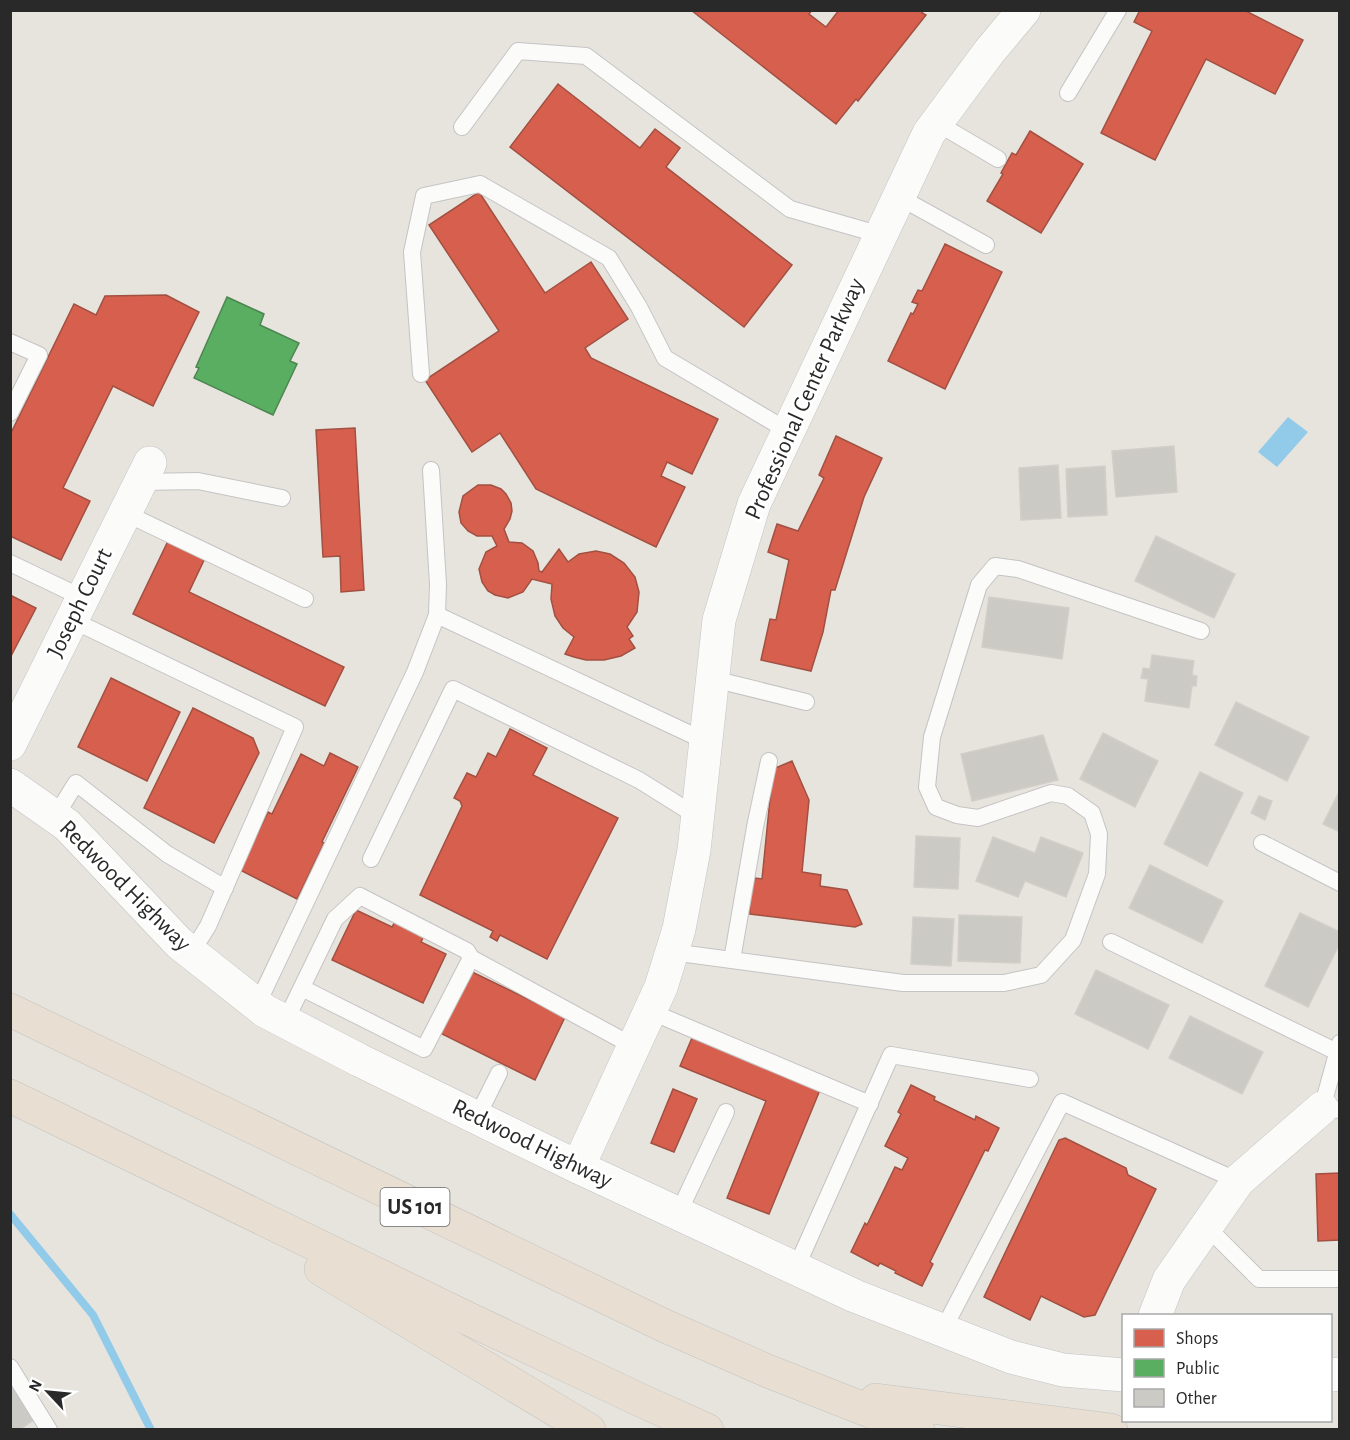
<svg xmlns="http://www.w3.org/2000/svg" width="1350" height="1440" font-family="'Alegreya Sans',sans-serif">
<rect width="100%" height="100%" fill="#e7e4de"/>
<polygon fill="#92cbe9" points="1288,417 1308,432 1277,467 1258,452"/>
<g fill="#d6604d" stroke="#a25042" stroke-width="1.5">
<polygon points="691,10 812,10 809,14 826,27 839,10 924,10 922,13 926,15 858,101 856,99 836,124"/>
<polygon points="1140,10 1244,10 1303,40 1275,94 1206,59 1155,160 1101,133 1152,31 1134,22"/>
<polygon points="558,84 640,148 655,129 680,148 666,167 792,265 744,327 510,147"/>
<polygon points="1030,131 1083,164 1041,233 987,201 1003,174 1001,173 1012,153 1016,155"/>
<polygon points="479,192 545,293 591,262 628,319 585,348 591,358 718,419 692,474 667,462 661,476 685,487 656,547 536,489 500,433 472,452 425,380 499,331 429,225"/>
<polygon points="945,244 1002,272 945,389 888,361 911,313 913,314 918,304 912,302 918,290 922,291"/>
<polygon points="166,295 199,312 153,406 113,386 63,488 90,501 61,560 10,536 10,435 74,304 96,315 105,296"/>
<polygon points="355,428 364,590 341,592 340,556 323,557 316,430"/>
<polygon points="836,436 882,458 864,497 835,590 831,590 823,632 811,671 761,660 770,619 776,620 789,560 768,552 777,524 798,531 824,478 819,475"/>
<polygon points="478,485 491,485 501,489 506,494 511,503 512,511 510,519 504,529 509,542 522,543 533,551 538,563 539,571 542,572 559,549 568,562 579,554 596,551 610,554 624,563 635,577 639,592 637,612 627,627 633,636 629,639 635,648 621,656 604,660 586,660 574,657 565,654 574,637 563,628 555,616 551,599 552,584 532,579 523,592 508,598 495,595 488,591 482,582 479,569 486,552 497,546 492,536 477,536 468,531 461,523 459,512 463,496"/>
<polygon points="168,541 205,558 189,592 344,667 325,706 133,614"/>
<polygon points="10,595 36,608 10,658"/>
<polygon points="111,678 180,712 147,781 78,747"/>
<polygon points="193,708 253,738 259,753 214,843 144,808"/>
<polygon points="510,729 547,748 533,775 618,818 547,959 500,935 497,941 490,937 493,931 491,930 420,895 462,806 460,801 454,798 467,773 476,777 488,753 496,757"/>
<polygon points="330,753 358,767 322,842 324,843 297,899 240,870 268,812 272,814 301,754 324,766"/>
<polygon points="792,761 809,800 802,872 821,875 820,886 847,890 862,924 855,927 750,914 749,895 755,878 762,879 773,769"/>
<polygon points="356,910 392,927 395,922 424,936 421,942 446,954 423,1003 332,960"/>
<polygon points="468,970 565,1017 535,1080 438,1032"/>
<polygon points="692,1038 820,1090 769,1214 727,1198 766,1101 680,1066"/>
<polygon points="911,1085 935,1097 934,1100 975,1120 976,1116 999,1128 988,1151 985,1150 930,1262 933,1264 922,1286 895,1273 896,1271 880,1263 878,1266 851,1252 865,1223 867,1225 895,1167 902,1170 908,1158 885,1146 901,1114 898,1112"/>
<polygon points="673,1089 697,1099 674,1152 651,1143"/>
<polygon points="1065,1138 1126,1168 1128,1175 1156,1189 1095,1315 1084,1317 1041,1296 1030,1320 984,1297 1059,1140"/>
<polygon points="1340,1173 1340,1240 1318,1241 1316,1174"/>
</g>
<polygon fill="#5aae61" stroke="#4b8650" stroke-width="1.5" points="227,297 264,314 260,325 299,343 290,361 297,364 273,415 194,378 199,368 196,367"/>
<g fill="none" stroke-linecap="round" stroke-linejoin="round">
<polyline stroke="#92cbe9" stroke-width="8" points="10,1214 93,1315 151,1430"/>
</g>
<g fill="#cccac5" stroke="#d2cfca" stroke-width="1.5">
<polygon points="1174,446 1177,492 1116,497 1112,451"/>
<polygon points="1058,465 1061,518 1021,520 1019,468"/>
<polygon points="1105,466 1107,515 1068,517 1066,469"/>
<polygon points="1156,536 1235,574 1214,618 1135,581"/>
<polygon points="989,597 1069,608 1062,659 982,647"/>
<polygon points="1152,655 1194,661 1192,675 1197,676 1196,686 1192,686 1189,708 1145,701 1148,679 1141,678 1143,668 1150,669"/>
<polygon points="1236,702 1309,737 1287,781 1215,745"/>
<polygon points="1103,733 1158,761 1135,807 1080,779"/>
<polygon points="1043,735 1058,780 972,801 961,754"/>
<polygon points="1200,772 1243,793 1207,866 1164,844"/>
<polygon points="1340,790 1340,832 1323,824"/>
<polygon points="1259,796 1272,801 1265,820 1251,813"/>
<polygon points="916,836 960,838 958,889 914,887"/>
<polygon points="993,837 1035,853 1041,837 1083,853 1066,897 1025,881 1018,897 976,881"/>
<polygon points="1150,865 1223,901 1202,943 1129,908"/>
<polygon points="1300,913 1340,932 1340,943 1308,1007 1265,986"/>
<polygon points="959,915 1022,917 1020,963 958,961"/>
<polygon points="913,917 954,919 951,966 911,964"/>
<polygon points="1096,970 1169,1005 1148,1049 1075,1014"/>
<polygon points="1190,1016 1263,1052 1242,1094 1169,1058"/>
<polygon points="10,1384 35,1419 19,1430 10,1430"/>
</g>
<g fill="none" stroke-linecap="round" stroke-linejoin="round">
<g stroke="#c5c3c4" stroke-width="18">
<g id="lane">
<polyline points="1068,93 1118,10"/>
<polyline points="937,123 998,159"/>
<polyline points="462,127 518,51 586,56 790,209 881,235"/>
<polyline points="899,197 986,245"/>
<polyline points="10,342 39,355 10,413"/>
<polyline points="421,374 412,252 424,196 480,184 609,258 639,307 665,358 788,431"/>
<polyline points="140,482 198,481 282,498"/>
<polyline points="125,513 305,599"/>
<polyline points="10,563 83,598"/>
<polyline points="437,615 705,741"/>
<polyline points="72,620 295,727 208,926 191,953"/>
<polyline points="713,679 806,702"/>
<polyline points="55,817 76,783 167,854 225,888"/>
<polyline points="1262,843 1340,883"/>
<polyline points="371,859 453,689 639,780 698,817"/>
<polyline points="1111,942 1337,1052"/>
<polyline points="672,952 903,983 1004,983 1041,975 1073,940 1097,874 1099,834 1092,813 1068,796 1051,793 978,818 957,815 936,807 927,787 932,737 979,585 995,566 1018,569 1201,631"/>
<polyline points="732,960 755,827 769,761"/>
<polyline points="302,988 424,1049 471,958"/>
<polyline points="257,1005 415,672 437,615 438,584 431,470"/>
<polyline points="649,1011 870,1104"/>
<polyline points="285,1022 335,919 360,896 467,951 471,958 633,1046"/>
<polyline points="1340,1043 1322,1108 1340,1110"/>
<polyline points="477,1117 499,1073"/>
<polyline points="678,1214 726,1112"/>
<polyline points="1207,1227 1259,1279 1340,1279"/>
<polyline points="796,1268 891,1055 1030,1079"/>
<polyline points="943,1330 1062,1102 1238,1181"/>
<polyline points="10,1367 49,1430"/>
</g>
</g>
<g stroke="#c5c3c4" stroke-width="34">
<g id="street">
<polyline points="10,744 150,463"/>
<polyline points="578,1167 661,987 679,929 694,850 719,620 754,504 929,133 989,52 1024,10"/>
<polyline points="1155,1316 1169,1280 1238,1181 1322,1108"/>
</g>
</g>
<g stroke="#c5c3c4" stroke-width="34">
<g id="secondary">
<polyline points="10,785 67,825 179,943 265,1011 359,1060 578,1167 855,1296 1011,1357 1063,1370 1124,1375"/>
<polyline points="1330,1375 1340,1374"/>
</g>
</g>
<g stroke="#c3c3c0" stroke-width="34">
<g id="highway">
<polyline points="10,1010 665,1326 770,1372 918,1430"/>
<polyline points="10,1096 469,1319 640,1400 707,1430"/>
<polyline points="321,1269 589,1430"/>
<polyline points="876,1400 1111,1430"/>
</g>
</g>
<use href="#lane" stroke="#fbfbfa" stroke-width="16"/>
<use href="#street" stroke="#fbfbfa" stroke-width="33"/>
<use href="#secondary" stroke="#fbfbfa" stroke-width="33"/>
<use href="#highway" stroke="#e8ded2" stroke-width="33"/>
</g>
<g text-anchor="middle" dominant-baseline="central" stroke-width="6" stroke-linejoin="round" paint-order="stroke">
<rect fill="#fff" stroke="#696969" stroke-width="1.5" x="380.5" y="1188" width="69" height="38" rx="4.5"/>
<g font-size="22" font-weight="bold" fill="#292929">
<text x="415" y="1207">US 101</text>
</g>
<g font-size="24" fill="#292929" stroke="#fff">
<text transform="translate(805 399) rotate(-66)">Professional Center Parkway</text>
<text transform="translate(80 603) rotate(-64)">Joseph Court</text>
<text transform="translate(125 886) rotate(45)">Redwood Highway</text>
<text transform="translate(532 1144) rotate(26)">Redwood Highway</text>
</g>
</g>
<rect width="1350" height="1440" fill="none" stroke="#292929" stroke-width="24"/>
<rect x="1122" y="1314" width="210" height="108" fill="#ffffff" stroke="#a9a9a9" stroke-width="1.5"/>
<rect x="1134" y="1329" width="30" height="18" fill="#d6604d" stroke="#a9a9a9" stroke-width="1.5"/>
<text x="1176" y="1344" font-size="18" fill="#292929">Shops</text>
<rect x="1134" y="1359" width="30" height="18" fill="#5aae61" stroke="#a9a9a9" stroke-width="1.5"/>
<text x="1176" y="1374" font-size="18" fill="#292929">Public</text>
<rect x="1134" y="1389" width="30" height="18" fill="#cccac5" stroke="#a9a9a9" stroke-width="1.5"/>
<text x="1176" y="1404" font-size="18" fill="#292929">Other</text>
<g transform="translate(48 1392) rotate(296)" stroke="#ffffff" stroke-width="4.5" paint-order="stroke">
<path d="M0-4.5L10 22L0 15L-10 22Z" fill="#292929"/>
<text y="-9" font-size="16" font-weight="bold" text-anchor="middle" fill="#292929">N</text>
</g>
</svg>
